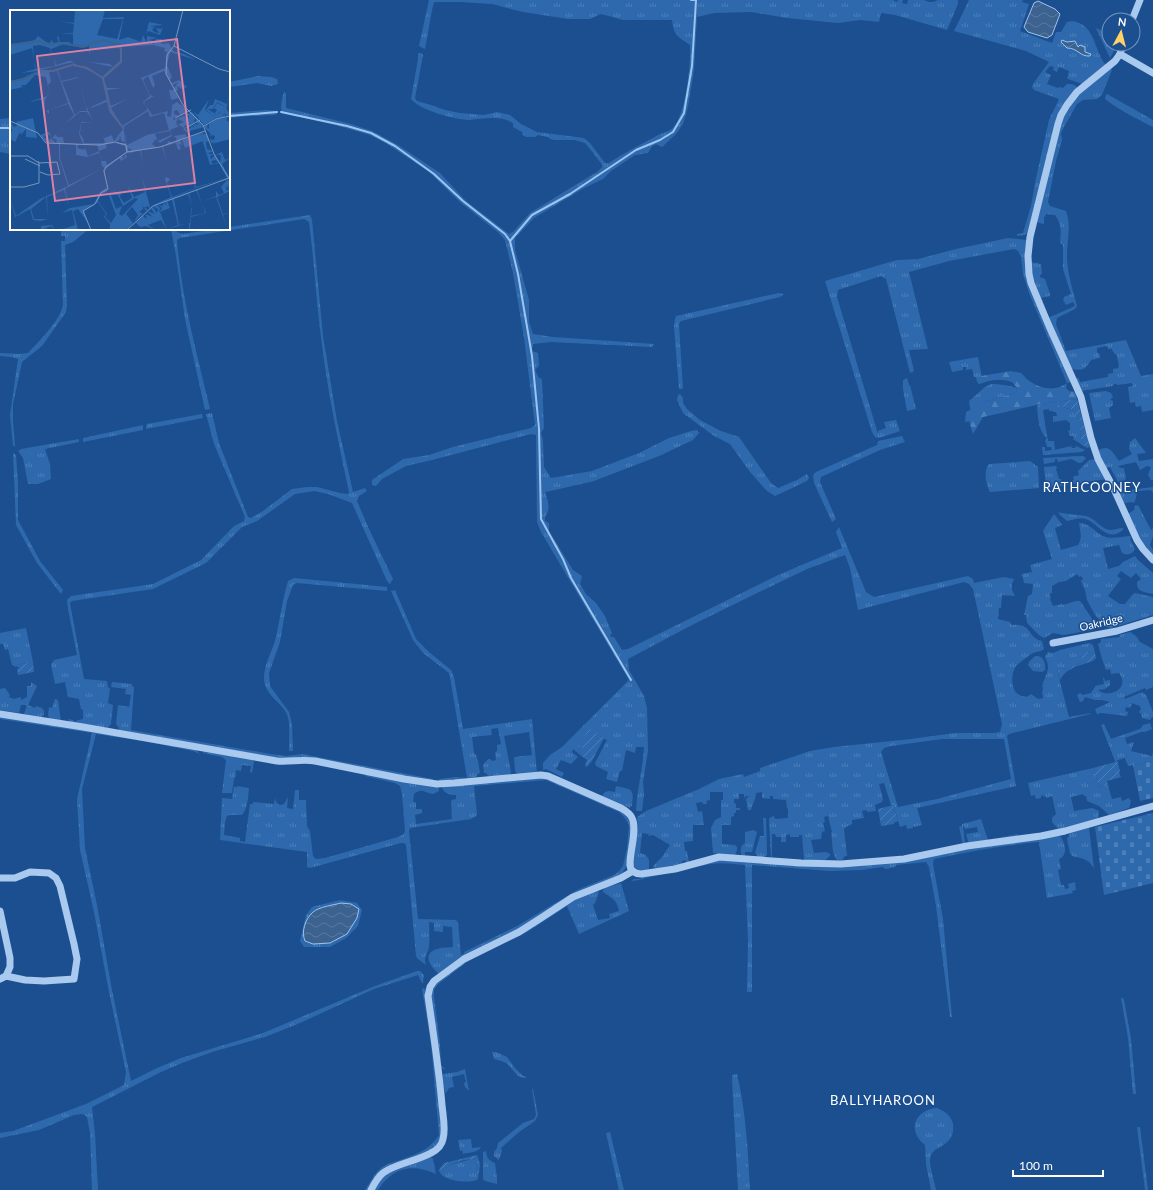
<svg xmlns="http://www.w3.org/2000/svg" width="1153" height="1190" font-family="Lato,sans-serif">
<defs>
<pattern id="grass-tufts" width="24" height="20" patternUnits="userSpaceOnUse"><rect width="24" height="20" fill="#2e69ad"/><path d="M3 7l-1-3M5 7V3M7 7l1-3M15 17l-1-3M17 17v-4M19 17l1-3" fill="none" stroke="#4d80b9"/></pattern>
<pattern id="forest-firs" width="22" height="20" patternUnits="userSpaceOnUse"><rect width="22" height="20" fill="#2e69ad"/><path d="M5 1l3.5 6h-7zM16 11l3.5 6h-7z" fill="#4d80b9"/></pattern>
<pattern id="cemetery-stones" width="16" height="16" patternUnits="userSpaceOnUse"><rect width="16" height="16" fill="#2e69ad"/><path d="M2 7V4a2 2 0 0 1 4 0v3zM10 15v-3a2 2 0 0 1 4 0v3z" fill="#4d80b9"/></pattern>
<pattern id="garden-furrows" width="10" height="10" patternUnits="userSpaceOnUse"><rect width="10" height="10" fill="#2e69ad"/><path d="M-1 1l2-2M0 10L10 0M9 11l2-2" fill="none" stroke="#4d80b9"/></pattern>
<pattern id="water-waves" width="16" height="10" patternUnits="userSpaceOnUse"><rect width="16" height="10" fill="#3c6290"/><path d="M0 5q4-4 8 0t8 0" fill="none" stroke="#597aa1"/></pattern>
</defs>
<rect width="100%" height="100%" fill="#1b4f8f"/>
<g fill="url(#grass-tufts)" fill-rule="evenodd">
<path d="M429,0h464l4,2 1,-2h5l-1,3 5,1 1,-4h16l5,2h4l5,-2h20v4l-11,26 -52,-15 -14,-2 -2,9 -19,-2 -22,3 -51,-5 -36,-6 -37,1 -17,4 -3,53 -6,37 -5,17 -7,10 -14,13 -6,-3 -4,2 -4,7 -13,2 -24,16 -8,8 -19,9 -50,30 -19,20v12l14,50v22l4,12 20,3 101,7 -2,3 -101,-5 -18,2 -1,7 6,2 1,13 -4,4 4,8 3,1 2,49 -3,5 2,7 1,27 7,11 41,-7 47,-18 30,-15 22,-7 6,-1 2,3 -6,7 -34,16 -65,25 -39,9 -10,2c3,9 6,17 0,25v4l4,2v8l24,39 9,6 -2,8 6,10 10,9 9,13 7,17 -2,3 2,1h2l8,13 6,-1 150,-74 64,-27 -6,-16 3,-5 27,65 8,5 94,-21 5,3 1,4 30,-6 10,2 -1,3 -1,1v7l3,6 -13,-1 -1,13h-2l-1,11 12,3 2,3c21,-2 15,13 30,16l2,8c-3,3 -7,2 -11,4 -5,3 -11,8 -16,12 -6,6 -7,24 1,29 2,2 6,2 9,3l4,-3 7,5 5,-1v-3h-1l1,-8h-1c3,-13 10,-17 3,-30l3,-5 5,1 7,-3 29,-7 4,2 2,8 -9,-1 -4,10 -2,1 -16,7h-7l12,47 22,-4 -1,1 -81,20 -2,2 9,50 -99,22 5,17 -8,2v-1h-1v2l-6,1 -1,-4 -6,2 -7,-22h-2l-7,-22 -5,1 4,15 -1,3 -7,3 1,6 -9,1v-2l-5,1 2,7 -12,2v4l-6,3 -2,2 3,27h-2l-3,4h-5c-6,-7 -4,-18 -6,-27l1,-1 -4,-16 -4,1 1,5 -2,1 2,8 -3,1 -1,7 -10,1 3,13 12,-1 4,2v2l-5,4h-21l-2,-25h-3v2h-9v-3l-4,1v7h-5v-5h-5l-1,-3h-3v24h-1l-2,-39 2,-2 3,-1 1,3 13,-1v-9l-1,-1 -1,-8 -13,-1v-3h-3v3l-8,-1v-6l-6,1c0,7 -4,11 -5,17h-3l-2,-11 3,-3h-3l-2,2v-4h-5v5h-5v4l2,1v4h4v2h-4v3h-2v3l-3,1v8h-9v19l13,1 2,2v3l-2,5c-6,-1 -18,-1 -22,-2l-2,-25 4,-8 6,-3v-17h2v-8h-13v8l-4,1 1,3h-4l-1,-2 -6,1 2,9 4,-1 2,14h-11v16l-9,1 1,9h2l2,11 -2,1 -2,-3 -3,1 -1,3 -3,2 -22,3 -3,-3 9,-9 8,-12 -17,-10 -5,1 1,-2 -7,-1 -2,20 6,2 3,5v9c-7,4 -14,1 -17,-6l6,-34 -1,-12 9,-6 53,-22 20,-10 24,-5 1,3 16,-6v-3l50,-17 24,-4 77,-8 44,-6h38l7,-1 2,-8 -29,-135 -4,-5 -5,-2 -106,28 -8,-42 -5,-13 -38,14 -52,25 -65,32 -62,33 1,11 15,26 3,12 1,43 -5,31 1,12 -2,17h-5l-1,-1c1,-21 7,-41 8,-63h-8l-1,6 -9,-3 -4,21h-2l-3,11 -11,-3 2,-7 -12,-6 -1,-3 12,-23 -3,-1v-1l-6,1 -2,-1 -16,8 4,2 -5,6 -6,-5 -1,3 6,5 -7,7 -10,-4 -5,9 8,4 -2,4 -16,-8 -3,1v-7l7,-8 12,-8 67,-67 -88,-148 -4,-10 -1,-87 -5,-1 -99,26 -26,6 -24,13 -6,7 -4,-1v-5l31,-21 26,-4 24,-8 78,-19 4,-3 -11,-87 -11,-65 -8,-33 -6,-7 -39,-31 -31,-30 -40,-27 -19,-10 -31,-9 -57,-13c-2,-7 0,-14 2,-21l2,1v15l65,16 21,7 26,14 42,28 26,28 43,33 4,-2 17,-19 42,-26 25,-15 6,-6 -9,-12 -9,-11 -10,-3h-20l-5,-1 -2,-2 -10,-2 -3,2h-9l-3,-2 -1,-3 -9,-5v-4c-12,-8 -30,-4 -43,-3 -14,0 -51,-10 -59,-21l7,-40v-6h3l2,2 -8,43 2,3 14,4 14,5 15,3 24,2 13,-3 13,3 11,9 16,8 47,6 6,5 15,20h4c16,-11 33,-19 51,-29 4,-2 10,-3 13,-6 13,-13 18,-65 17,-83 -13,-9 -16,-9 -18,-25h-49l-22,-6 -11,5h-22l-45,-7 -31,-8 -31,-2h-27l-2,8 -7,39 -6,-3zM942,739h62l7,40 -74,20 -39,8 -17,-55 3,-4 7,-2z"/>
<path d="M969,0h54l-1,2 7,2 -9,27 32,12 4,-11h5l6,-10c4,-1 8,-1 12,1 17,7 16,30 27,42l-24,19 -14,-5 -1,-1 2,-7 -10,-4 -2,5 -4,-2 1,-3 -4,-1 -5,6 6,3 -4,9 11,4 1,-1 4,1 4,-4c4,0 8,0 11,4l-10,12 -40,133 -4,2 -7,1v-2l6,-1 8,-27 5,-28 13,-58 10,-21 -25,-9 -2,-3 1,-3 16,-22 -23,-11 -72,-20z"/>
<polygon points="1096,28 1109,34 1109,44 1118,44 1110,58"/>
<path d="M1111,68l1,2 -10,25 -5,4 -14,1 -6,4 -13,23 -3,6 1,7 -6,21 -8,41 2,4 16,5c6,15 0,33 1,49 1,16 6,31 10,46l-2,3 -18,9 -1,6 10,27 60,-11 15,36 12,-2v36l-11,2 -1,-6 -5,1 -1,-5 -5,1 -2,-16 5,-1 -1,-3 -14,2 -2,-1h-2l-1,2 -32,5 -5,-11 2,-3 2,5 28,-5v-3l5,-1v-4l6,-1 -1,-2 1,-1 -3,-11h-2v-2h-1l-1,-3h-4l-1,-3 -10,2v5h2l1,5 -9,2c-6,10 -8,11 -20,9l-23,-51 27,-12 -2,-4 -7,3 -3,-5 1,-3 7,-3 -8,-25v-24l-3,-2c1,-10 2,-19 -5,-28l-9,-1 -2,4v6l-5,-1 -2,-2 27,-106 20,-27z"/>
<polygon points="258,76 271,77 277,79 278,84 271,86 257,83 229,87 229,82"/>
<path d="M1107,94l46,26v7c-16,-8 -34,-17 -48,-28l1,-4z"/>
<polygon points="266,110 277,111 278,113 275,115 249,116 229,118 229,113"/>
<polygon points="11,118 11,154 0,152 0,119"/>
<path d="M310,215l2,5 11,116 14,85 16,71 12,-4 2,3 -8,5 -2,5 12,28 24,50 -3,5 -3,-3 -35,-78 -24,-9 -14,-3 -19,3 -38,27 -15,6 -36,36 -53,26 -81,12 -2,2 14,76 23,2 1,6 2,2 -2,14 5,2 -2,19 -3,4 -38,-5 -2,-4 5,1 2,2 3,-2 5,-1v-9l-2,-1 -2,-10 -11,-2 -3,-15 -10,2 -4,-19 3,-5 23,-5 -9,-46 -1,-9 4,-4 82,-12 48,-24 33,-34 10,-5 1,-4 -31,-73 -8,-30 6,-1 7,30 29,74 3,1 12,-7 29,-22 15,-2h10l23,6 8,1 1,-2c-11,-52 -22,-103 -28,-155 -5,-39 -7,-77 -12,-115l-5,-3 -124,19 -3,2c4,56 20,114 33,169l-5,1 -20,-91 -9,-63 -5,-27h4l2,3 5,2 35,-5h12v-2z"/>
<path d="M61,229h28l-16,13 -8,3 2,61 -1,6 -24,34 -20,16 -9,42v17l2,25h-2l-3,-31 8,-56 -7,-2 -11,-1v-3l19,1 9,-1c11,-12 32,-32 35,-48l-2,-64h4v-5h-4z"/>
<polygon points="1008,238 1027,240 1025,253 1025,264 1071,382 1067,383 1029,293 1023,274 1021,257 1018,251 1014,249 949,261 909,272 928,349 909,350 914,371 910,373 886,279 881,276 838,290 837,297 878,434 878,431 886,428 884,422 896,420 900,431 879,438 875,437 872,432 825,281 897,260 918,259 956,249"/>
<polygon points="1031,262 1041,264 1042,274 1040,275 1040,277 1045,279 1050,294 1050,296 1041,298 1043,301 1041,301 1032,282"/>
<polygon points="779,293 784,294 780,297 681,321 679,324 683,389 679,389 674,327 675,319 676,316"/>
<polygon points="978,357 983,383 979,384 977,382 976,377 974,377 972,369 966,370 966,367 963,367 963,370 952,372 949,362"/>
<polygon points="907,378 909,385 910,385 916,409 907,411 903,389 903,380"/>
<path d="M991,384c9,0 17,1 26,4l-1,5 -29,8 -16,9 -1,-2 -1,-7 16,-14z"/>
<polygon points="1106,391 1111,393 1113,397 1110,400 1113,401 1113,405 1109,408 1111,418 1095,421 1089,393"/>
<polygon points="680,394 683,398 683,403 687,409 700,420 721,431 739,437 771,483 778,488 797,480 807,474 809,478 807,481 775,496 767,491 750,472 730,444 714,436 683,413 677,400 678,395"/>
<path d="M1056,402c4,7 11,5 17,8 3,4 6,8 7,13 1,9 -2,18 7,25l-14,-9 1,-1 -1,-2h-3l-2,-5 2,-1v-7l-4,-3 -13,2v-6h4l-1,-4h-3v-1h-4v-2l-6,1 4,26 -1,2c-8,-9 -8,-21 -9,-32l4,-2z"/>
<polygon points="202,414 203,418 146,429 147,424"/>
<polygon points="143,425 143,430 83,442 83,438"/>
<polygon points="902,436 905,442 880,450 821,477 820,482 836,519 832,522 814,483 813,475 816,472 877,445 878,441"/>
<polygon points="1048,437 1048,441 1054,441 1055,450 1071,446 1072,448 1075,448 1076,446 1085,450 1082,452 1043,455 1042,447 1045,447 1045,451 1052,450 1051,447 1047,447 1045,440"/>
<path d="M1135,438l11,15 -9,1 2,7 14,-2v21h-2l-3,-5 3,-8 -4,-1 -7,4 -4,-8 -18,4 2,2h4l2,10 -1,2 -7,2 -8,-15 -4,1 -8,-17c11,-8 15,2 21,10l13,-7 -3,-5 1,-7z"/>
<polygon points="79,439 79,442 45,449 50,464 51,479 38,484 28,484 23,458 18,451 21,449"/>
<polygon points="13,453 16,455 18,484 18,520 40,561 63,590 61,594 37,563 16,525"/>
<path d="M1083,456l3,2c-7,9 -7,4 -15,1l-13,3 -1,-3h-2v3l-11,2 -1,-6z"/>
<polygon points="1095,459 1106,479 1046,488 1044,467 1056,466 1057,468 1056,469 1059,479 1061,479 1062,484 1074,480 1073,477 1079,475 1078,471 1089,460"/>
<path d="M1030,461l8,6 1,21 -49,4c-4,-7 -7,-21 -1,-28z"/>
<polygon points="1153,487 1153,493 1151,490 1137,491 1136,498 1134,503 1132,502 1124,503 1120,493 1122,491"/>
<polygon points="1138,505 1151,530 1153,528 1153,536 1150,545 1153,550 1153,557 1141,543 1128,514 1134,510 1135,506"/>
<path d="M1058,512c9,3 19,2 28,4 9,2 15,13 24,14 4,0 9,-2 13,-2v2c-16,13 -24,-6 -37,-11 -6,-2 -12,1 -19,2l-7,-6z"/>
<path d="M1054,514l7,9 1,2 -7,3 6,22 17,-5c5,-8 2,-13 1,-22 10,0 14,7 22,12 8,5 20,2 29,1l1,2 -1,1 5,10c-2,5 -8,7 -13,4l-3,-8 -16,3 5,21 11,-3 4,-4 12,-6 2,3 16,14v21c-8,-2 -17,-2 -16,-12l4,-3 -5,-6 -5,5 -10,-7 -4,5 4,3 -13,17 12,8h5l8,-10 2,-1 18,4v18l-42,13 -5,-1 -11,-12 -8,-15 -2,-10 -4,-9 2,-2 -2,-3 -2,1 -2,-3 -11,7 -7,1 -7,4v7l-3,1 2,4 -1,1 3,7 9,-2 1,1 13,-4h4l15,22 2,5 -1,1 -32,6 -11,-2 -9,5 -5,-3 -12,-12 -1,-8h-2l4,-19 4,-2 1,-10 -9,-1 -2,-9 10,-2 -2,-7 22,-6 -9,-28z"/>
<path d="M294,578l93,9v4l-90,-8 -4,2 -6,16 -7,41 -11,31 1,13 19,26 3,12 1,27h-4c0,-8 1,-27 -1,-34 -4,-13 -19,-19 -23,-32 -4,-15 6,-31 10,-44 5,-20 7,-40 13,-60z"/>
<polygon points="395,590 416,639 429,652 451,670 454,677 463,729 532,719 537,773 518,774 515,771 514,757 532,755 529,732 504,736 511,772 510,775 489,777 486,773 484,773 483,765 488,759 490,759 492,761 496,760 495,752 497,751 497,745 501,744 498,728 491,729 492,735 472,737 474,753 476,755 478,761 480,773 478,774 476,777 440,781 439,779 456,777 467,778 450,677 449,673 423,653 413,640 391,591"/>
<polygon points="26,628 33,662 17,665 16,667 12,665 8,649 5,650 3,644 0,644 0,633"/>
<path d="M1130,632l6,4 4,6 13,7v38l-7,3 -1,-2 -21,9 1,2 17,-7 4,3 7,17v5h-1l-2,3 -8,-2 -1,-5h-2l1,-3h1l-1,-4 -8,-3 -2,5 -4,-1 -1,4 3,1 -1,4 -26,-3 -4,1 -2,-5 15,-7 -8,-2h-7l-10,-3 -2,4 -3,1 -3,-7 3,-2 3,2 8,-2 4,-6v-1l9,-2 -1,-6h1l1,3 5,-1v5l-5,4 -7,1c10,9 33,-1 21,-17l-8,1 -1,-5 -4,1 -4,-11 -4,-15 3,-2v-3l19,-2 -1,-2z"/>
<path d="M1035,656c8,-1 11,7 10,14l-3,2 -9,-1 -5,-6 1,-3z"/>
<polygon points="31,682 37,686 28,705 35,708 36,706 42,708 44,711 44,715 41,717 24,714 27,705 21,705 19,713 0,710 0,689 5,688 10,695 9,697 14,699 21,697 21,700 27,697 27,686 31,686"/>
<polygon points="112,682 132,684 132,686 134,687 131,730 271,754 286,756 302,754 433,779 433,781 284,759 119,730 119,728 116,724 118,705 129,707 131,695 125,694 126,689 111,687"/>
<polygon points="55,699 58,700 61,721 49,718 48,715 49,707 52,708"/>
<polygon points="0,716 195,749 200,754 193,751 143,741 96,734 82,789 85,848 97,905 112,990 131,1081 157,1068 181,1058 263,1033 375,986 417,971 420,971 424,975 423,983 422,983 418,975 374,989 300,1023 265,1037 212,1052 182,1063 161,1072 92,1107 95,1134 98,1190 92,1190 90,1133 87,1117 83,1114 74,1115 39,1130 0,1138 0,1133 13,1131 86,1104 124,1085 126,1072 109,992 94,912 80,850 77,799 92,733 0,719"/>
<polygon points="1150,723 1152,729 1145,732 1141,732 1125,738 1127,744 1134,742 1131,751 1152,756 1153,752 1153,761 1128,766 1125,758 1115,761 1101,725 1104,724 1111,739 1140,729 1143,725"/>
<polygon points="203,753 203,752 252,758 254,762 252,773 250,772 251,766 242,765 241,771 236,770 235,778 234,778 232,793 222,793 226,760 222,757"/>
<polygon points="1093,768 1099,787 1108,785 1112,799 1121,797 1122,801 1129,798 1131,801 1129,808 1109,815 1099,806 1087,801 1086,796 1084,796 1083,794 1071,797 1074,811 1092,808 1099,811 1098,819 1073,827 1058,829 1052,822 1052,818 1056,814 1052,796 1046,798 1046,796 1044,797 1043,795 1041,796 1041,798 1036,799 1035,795 1031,796 1028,783"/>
<path d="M366,773l70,13 3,2v3l-6,3c-8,-1 -11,-7 -19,0l-1,8h3v7h6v4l-7,2 1,9 36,-5 -1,-17 1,-2 4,-1v-4c-6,0 -11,-1 -14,-7l2,-2 100,-8 76,32c6,5 10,10 12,18l-5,38 -6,9 -81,42 -101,57c-8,-7 -18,-20 -2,-25 5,-2 11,-1 16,-2l-1,-20 -9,-1v6l-9,-1v-8l-5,-1c0,8 1,17 0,24 -1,9 -6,10 -3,19l-8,-6 -2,-3 -10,-111 -2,-2h-3l-91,25 -3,-1v-15l-87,-12 2,-42 10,1 2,-13 3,2v-2l12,2c-1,9 -1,20 -7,27h-12l-3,1 -2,6 -1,13 16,3v3l5,1 5,-38h3v-2l21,2 1,-6 1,4 4,3 4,-1 4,-7 -1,11 6,1 2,-19h4v10h7l1,26 3,5 3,25 3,3 9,-1 73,-21 6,-3 1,-4 -3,-36 -2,-8 -5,-3 -30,-7zM546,780l73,32 5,5 5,8 -2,23 -4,18 -4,5 -5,4 -37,15 -60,36 -53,26v2l-3,1 -3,-33 -2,-2 -38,-1 -9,-88 1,-3 61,-9 5,-3 1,-2 -3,-28z"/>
<path d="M616,786c17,4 18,2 16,20h-1l-1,2 -28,-12 3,-4 4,-1 6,1z"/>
<polygon points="763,818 766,818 767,855 764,858 758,857 755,853 760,836 764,836"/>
<polygon points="981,819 988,840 1018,834 1017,836 969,844 966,834 978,832 977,827 965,829 964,826 963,826 965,844 963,845 959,827 962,826 962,824"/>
<polygon points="1089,828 1094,868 1089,862 1084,859 1072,856 1070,853 1067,839 1070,833"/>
<path d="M753,830l4,2 -5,20h-7v4h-3c-2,-5 -2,-10 3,-13v-11z"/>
<path d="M1059,835c6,6 10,20 0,24l2,10 -3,1 3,15h3l1,4 4,-1 -1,-4 7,-2 1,8 -4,1 1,2 -26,5 -8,-56c-36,3 -70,10 -105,17l-1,5 10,55 9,98h-2l-14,-111 -7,-39 -3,-5 -30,3 -1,2 -9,2 -4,-2 -20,3 -32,1 -78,-6v127h-5l1,-50 -3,-77c-11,-1 -23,-3 -34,-1 -19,3 -37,8 -56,12 -8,1 -16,5 -24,5l3,-2h7l1,-3 77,-16 78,5 149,-12z"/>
<path d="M621,883l8,28 -50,23 -12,-28 -40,26 -60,30 -30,23 -3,5v7l6,47 1,22 5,3 -5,-1 -11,-70 5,-14 25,-20 106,-60 29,-14 3,1 1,2 -4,10 -2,2 5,15 12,-2 -1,-4 10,-3c-2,-12 -8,-13 -16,-19v-2l3,-3z"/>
<path d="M340,900l17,3 5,7 -4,16 -12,12 -16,9h-26l-4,-6 6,-26 6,-8zM341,903l6,31c-16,8 -24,12 -42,8l-2,-6 10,-25 13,-4z"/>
<path d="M424,988l1,1 9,56 8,86 -2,11 -9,9 -42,16 -20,23h-4c5,-7 9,-16 15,-21 4,-4 11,-6 17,-8 17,-6 32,-10 42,-26l-8,-91 -9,-55z"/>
<polygon points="1121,998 1123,998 1124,1000 1131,1038 1136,1094 1133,1094 1128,1038"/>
<path d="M492,1052h4l11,5 8,11 7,7 5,3c-11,1 -13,-9 -21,-15 -3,-2 -8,-3 -12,-4z"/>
<polygon points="465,1069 469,1091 465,1087 464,1083 466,1082 464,1074 452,1077 454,1087 449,1088 446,1093 445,1092 442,1076 443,1074 457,1072"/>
<path d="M737,1074c9,37 11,78 13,116h-12l-6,-110v-5z"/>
<polygon points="532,1089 533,1089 538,1115 535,1121 519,1132 501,1148 502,1151 499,1160 494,1156 494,1152 497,1148 498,1143 523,1123 534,1119 536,1115"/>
<path d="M937,1108c10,4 18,11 16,23 -1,4 -2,8 -6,11 -6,6 -16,7 -17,17 -1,6 5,24 6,31h-5l-5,-26 -1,-19c-18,-14 -11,-35 12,-37z"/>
<polygon points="1137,1127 1140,1127 1148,1190 1145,1190"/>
<polygon points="610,1132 624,1190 619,1190 606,1133"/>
<path d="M471,1139l1,9 9,-1c-3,6 -12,5 -18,7l-1,-4 -2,1 -2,-11z"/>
<path d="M486,1151c1,7 2,9 9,12l2,15v6l-12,-3 -2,-2v-27z"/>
<path d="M431,1157l2,2 3,15c-24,-11 -44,-6 -58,16h-5l11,-15z"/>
<path d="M472,1159l5,1 -1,19h2c-7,5 -28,2 -35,-3 -2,-1 -2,-3 -4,-5 10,-7 21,-9 33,-12z"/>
</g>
<path fill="url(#forest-firs)" d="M1011,371c3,1 7,1 10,2 3,2 4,5 7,7 12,9 27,12 39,3l-1,5 3,3 6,1 2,7 -36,5 -58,13 -10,17 -4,-13 -4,1 1,-10 21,-11 29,-8 1,-5 -5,-6c-10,-3 -19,-3 -29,1l-2,-7z"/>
<g fill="url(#cemetery-stones)">
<polygon points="1153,761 1153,798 1140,801 1133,765"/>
<polygon points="1153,813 1153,883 1104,895 1095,827"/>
</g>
<g fill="url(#garden-furrows)">
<path d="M1077,399l13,48 -3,1c-9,-7 -6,-16 -7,-25 -1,-5 -4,-9 -7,-13 -6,-3 -13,-1 -17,-8z"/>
<path d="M1086,652l9,1 1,5c-3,4 -7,4 -12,6 -10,3 -19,6 -24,16l-3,-10h7l16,-7 2,-1v-8z"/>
<polygon points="33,662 34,672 18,675 17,669 19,668 19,667 17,667 17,665"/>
<polygon points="590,729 598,734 596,738 598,739 600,736 604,738 592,761 587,767 585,766 587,760 579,754 583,748 577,745"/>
<polygon points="1117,760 1120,771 1119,772 1121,777 1107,781 1108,785 1099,787 1093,768 1115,762 1115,761"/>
<polygon points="893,805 898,821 894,823 894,824 881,826 878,809"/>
<path d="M477,1155l3,9 -2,15h-2l1,-19c-10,-3 -29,5 -38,11l1,-3 4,-5z"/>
</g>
<g fill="url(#water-waves)" stroke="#9cc4f0">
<polygon points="1038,1 1055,9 1060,14 1052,35 1047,38 1028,32 1024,27 1034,3"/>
<path d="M1062,40l5,2 8,-1 3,6 2,-2 5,2v5l6,2 -1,2c-10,1 -12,-8 -23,-8l-6,-6z"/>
<path d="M341,903l10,1 8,5 -2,9 -10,16 -17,9 -17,1 -8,-3c-4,-9 0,-22 8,-29 6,-5 20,-7 28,-9z"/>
</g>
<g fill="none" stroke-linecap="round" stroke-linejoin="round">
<g stroke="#9cc4f0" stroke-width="2">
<polyline points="281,112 347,126 371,133 395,146 434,174 463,201 505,234 510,241 518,274 532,356 539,429 541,519 563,559 571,578 631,680"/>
<polyline points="229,116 277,112"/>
<polyline points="0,128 11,128"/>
<polyline points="510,241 532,215 570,194 636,150 660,140 673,132 684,113 692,66 696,0 691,0"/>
</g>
<g stroke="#a9c9ee" stroke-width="7">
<polyline points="1132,20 1140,0"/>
<polyline points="1123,44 1120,54 1115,61 1077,92 1067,105 1061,115 1058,124 1030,237 1028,256 1029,274 1031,283 1049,326 1081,397 1091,438 1098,459 1114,489 1137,540 1143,549 1153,560"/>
<polyline points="1120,54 1153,73"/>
<polyline points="1053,643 1117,631 1153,620"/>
<path d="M0,714l83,13 194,34c13,1 25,-2 38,0l89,18 33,5 17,-1 87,-8 7,1 73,32c5,3 9,5 11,10 7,14 -7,45 0,53 3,2 6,3 9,3l34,-5 44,-12 82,6 40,1 63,-5 63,-13 74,-10 24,-5 88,-25"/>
<polyline points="0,878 15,878 30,872 49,873 56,878 60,886 74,944 77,959 74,979 44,981 25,980 6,976 0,979"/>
<polyline points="0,911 10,958 10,967 6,976"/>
<path d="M371,1190c3,-6 7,-13 12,-17 12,-9 34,-12 48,-20 6,-3 11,-8 12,-14 3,-10 0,-23 -1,-34 -3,-36 -9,-73 -14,-109l2,-9 4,-6 30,-22 55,-27 22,-14 32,-21 48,-19 12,-7"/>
</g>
</g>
<g text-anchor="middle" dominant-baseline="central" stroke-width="3" stroke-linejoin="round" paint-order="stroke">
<g font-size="11" fill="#fff" stroke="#1b4f8f">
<text transform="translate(1101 622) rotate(-13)">Oakridge</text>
</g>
<g font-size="13" letter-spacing="1" fill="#fff" stroke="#1b4f8f">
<text x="1092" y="487">RATHCOONEY</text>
<text x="883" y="1100">BALLYHAROON</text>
</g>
</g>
<g transform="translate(10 10)">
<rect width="220" height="220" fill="#1b4f8f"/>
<path d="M65,0h30l-2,8 21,-1 -5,23 9,-3 13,5 2,-7 4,8v-7l10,2 -8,2 4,1v4l-31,2v12l-1,3 -18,15 4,11h15l-15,2 4,16 17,-8 -17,10 11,18 25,-16v-3l5,8 16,-4 -1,5 4,1 1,-12 5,-3 11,8 -7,6 -4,-6 -3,1v3l6,2 -6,1 -1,3 11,-4 4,3 1,-3 -4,-1 7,-3 7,8 -3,2v-3l-2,1 1,2 -10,7 3,2 4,-5 2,2 -1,-3 6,-1 -3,-1 4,-2 4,6 -18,5 -4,-4 1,1 4,-3 -2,-1 -1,3 -5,-3 -2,-3 2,2 5,-2 -6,-3 -2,3 2,5 2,-1 -10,4 2,6 -12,7 -4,-4 -4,5 4,3 -8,2 6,-1 13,-3 1,-4 6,2 3,-4 -3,-3 12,-2v3l-6,4 3,4 -4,-1 2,5 -3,1 -2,-7 -13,4 5,18 -6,-18 -11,2 -10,1 2,15 -3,-15 -13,4 3,-2 1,-3 -3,-1 1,4 -7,3 1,4 3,-5 1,3 -6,4 -2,-3 -15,12 3,22 -5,1 -4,8 9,13 -2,3 6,6 5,-8 -8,-22h6l-1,-4 2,4h6l-1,4 4,6 8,-5 -4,-13 6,12 11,-5 -3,-16 8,31 10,-5 11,-5 -6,-18 1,-2 4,2 -3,4 5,14 23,-9 -3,-12 4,11 31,-9 -8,-15 -9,2 -10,-32 7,1 2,7 -3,1 1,7 6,2 -6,3h7l-4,2 1,3 4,-4 -3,-10 3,10 7,-3 3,8 5,-2 -8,6 5,9 3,6 -10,-16 1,-7 -4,-2 -1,3 4,5 -6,-2 -3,2 2,2 6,-2 7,11 2,5 -32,10 -47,20 -1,-2 -4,2 4,1 -2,2 -4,-6v-3l1,7 -4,3 4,1 -9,9 4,-7 -6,-8 -6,7 7,9 -7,7h-16v-6l-6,-7 2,-3 -8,-12 -14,9 5,13 -11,-15 -5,2 5,19 -15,-1 12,-4 -3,-15 -10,3 8,-5 -6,-18 -17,7 1,21 -2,-21 -15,12 3,10h14l-7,2v5l11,-1 3,5 -4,-4 -10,4v-9l-8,-1 -3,-11 -20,11 5,-3 -5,-19 6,18 24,-17 28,-13 -9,-28v-14l-13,-1h8l-8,-1 -6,-7 9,-3 2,4 -4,-2 -3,4h4l1,3 2,-3 5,5 1,-3 -5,-2 4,-4 -2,-6 10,-3 10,-10 -6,-11 -19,6v4l-3,-3 22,-8 -11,-32h-8l2,11 -3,3 1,8 -4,7v10l-1,-11 -15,3 18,-6 2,-4 -3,-15 -11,-2 -9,10h-5l2,2 -13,3v-9l10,-1 18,-9 -17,2 14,-4 -1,-8 2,8 19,-3 -1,-9 2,8 13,-4h4v1l-33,8h15l17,-5 1,-2 29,14 11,-10 -24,-5 -1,-6 1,6 21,2 3,3 8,-7 1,-8 -3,-4 -29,2 -1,5v-9l-6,2 -19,-4 -13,5 1,7 -2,-8 -10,-3 -7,1 1,14 -2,-12 -22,7v-10l25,-5 3,-4 8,6 4,1 1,-3 3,3 5,-1 -2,-4 1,-3 2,7h9l4,3v-11h-15l15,-1 1,-9 -15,-3 15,2zM93,9h20l-6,20 -20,-4zM63,55l13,3 16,10 6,21 -15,7 -4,3 20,-8 1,10 13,18 -9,12 4,1 -2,-1 3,-1 1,-4 2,6 4,-1 -2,-3 2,-1v6h-16l4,-1 -2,-7 -8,3 -2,-7 -8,-9 8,9 3,12h-21l-1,-5 -3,-4 1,-11 12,-1h-12l-2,12 4,10 -19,-1 -1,-6h-6l-3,-9 10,-3 16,-13h7l6,8 -9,-18 -6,-25 -17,4 -3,-11zM68,68l9,33h-7l-5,4 -13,-33zM138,101l2,6 14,-4 5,17 -22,5 -20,10 -4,-18zM160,121l1,4 -13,6 -3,-7zM105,133l10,3 1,6 -19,13 -1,-4h-5l-2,-10 8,-3 -1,-4zM50,134h15h-2l3,1v10l11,2 12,-4 3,13 3,2 -2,2 4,17 -7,5 -6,12 -24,4 -5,-19 38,-21 -34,17 -9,-27zM69,134l18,1 2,6 -11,5 -3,-8 -1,2 -7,-2zM101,185h7l5,11 12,-8 3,1 -16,17 -3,-2 3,-8 -6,3zM139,12l15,3 -14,1 5,1 -3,2 2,3 5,1 -3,-5 5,1 2,-2 -3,8 -12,-4 -2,3zM146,29h6v5l7,-1 4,8 11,3 12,6 -26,-8 -3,13 5,12 -2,3 2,3 7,-3 8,7 -5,2 -5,-3 1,4 -3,2 4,6 -8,2 -2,-10h4l5,-8 -5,3 -9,-14 -12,5 3,9 -2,3 -5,-12 -5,4 7,15 4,1 -10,6 2,5 -3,-5 7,-6 -9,-18 24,-10 2,-16 -3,-1 1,-3 -12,-3zM199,89l-4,11 11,8 -12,7 -11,-14 5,4zM207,93l9,4 -3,9 4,-1 -3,-2 2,-5 4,7 -11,3 3,-2 -3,-1 1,-4 -3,4 -6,-3 4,1 2,-3 -3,-2zM219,107h1v22l-19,4 -1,-4 4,1 1,-4 -3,-1 -3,2 2,-3 -7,-7 4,-3 -1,3 2,2v-5l8,-5 11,-1 -2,2 3,2zM23,108l4,20 -11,-1v-8l-5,6 -1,-3 -5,10 -5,-3 2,-10h-2v-8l4,6 3,-1 -1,-4zM218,169l2,9 -3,-4 2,5 -4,-3 2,4 -2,1 4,-1 1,1 -13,6 6,17 7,-2 -7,3 4,13 -11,-31 -13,4 13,-5v-5l3,4 5,-2 -3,-6zM187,179l5,15 -6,-14 -7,3 3,13 -4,-12 -14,5 5,26 11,-2 1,-14 1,-2 -1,9 14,-3 -2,-9 3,9 -15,4 -1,12 5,1h-6v-7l-22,6 11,-4 -6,-25 -5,1 3,7 -10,4 7,18 -6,-10 -13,5 7,5 -9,-4 -6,1 -4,-4 7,-8 2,3h2l-2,-4 8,3 -6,-6 8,3 -4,-5 2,-2 4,6 1,-4 -4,-2 3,-2 3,3 -1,4 4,-2 -3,1 2,-3 -4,-3 5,1v-3l4,2 -2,-3z" fill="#2e69ad" fill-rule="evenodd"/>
<path d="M220,84l-6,23 -8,1 -10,-8 4,-5h3l2,-6 12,5zM207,92l9,5 -3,10 -3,-4 -4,2 -8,-6h5z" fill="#2e69ad" fill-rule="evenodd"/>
<path d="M190,123l3,8 -18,7 -3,-8z" fill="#2e69ad"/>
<path d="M217,111l3,1v17l-18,5 4,-3 -3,-13 8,-2z" fill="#2e69ad"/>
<path fill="none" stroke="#3c6290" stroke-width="2" d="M0,35l29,-4 9,4 12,-2 23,4 20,-7 18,6v16l-18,16M63,55l14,3 16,10 7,33 14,18M0,72l13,-3 15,-7 15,-1 19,-6"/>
<path fill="none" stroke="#7695bc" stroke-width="1" d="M173,0l-9,36 -7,9 -1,19 17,31 20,20 11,29 16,26M164,36l45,23 11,3M165,108l16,-8M0,111l28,12 8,10 53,2 16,-3 11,3 1,7M194,116l12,-7 14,-3M178,117l12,-7M0,146h18l11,7 -1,-2M15,149l15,7M39,153l3,12M0,177h14l15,-4v-20l18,-1 3,12 -12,1 -8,-3M81,220l-8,-19 12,-7 6,-11 7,-4 -4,-18 2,-4 21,-15 33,-5 45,-16M117,220l26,-24 76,-28"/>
<path fill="#dd80a5" fill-opacity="0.15" stroke="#dd80a5" stroke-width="2" d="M167,29l18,144 -140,18 -18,-145z"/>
<rect width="220" height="220" fill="none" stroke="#fff" stroke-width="2"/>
</g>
<g transform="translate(1121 32) rotate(7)"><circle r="19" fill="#1b4f8f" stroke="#7695bc"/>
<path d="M0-3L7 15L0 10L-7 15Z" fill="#ffd166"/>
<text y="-6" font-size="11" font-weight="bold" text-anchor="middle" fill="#ffffff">N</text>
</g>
<path d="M1013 1170v6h90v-6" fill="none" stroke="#ffffff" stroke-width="2"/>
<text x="1019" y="1170" font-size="12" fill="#ffffff" stroke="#1b4f8f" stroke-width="3" paint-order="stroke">100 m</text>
</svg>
